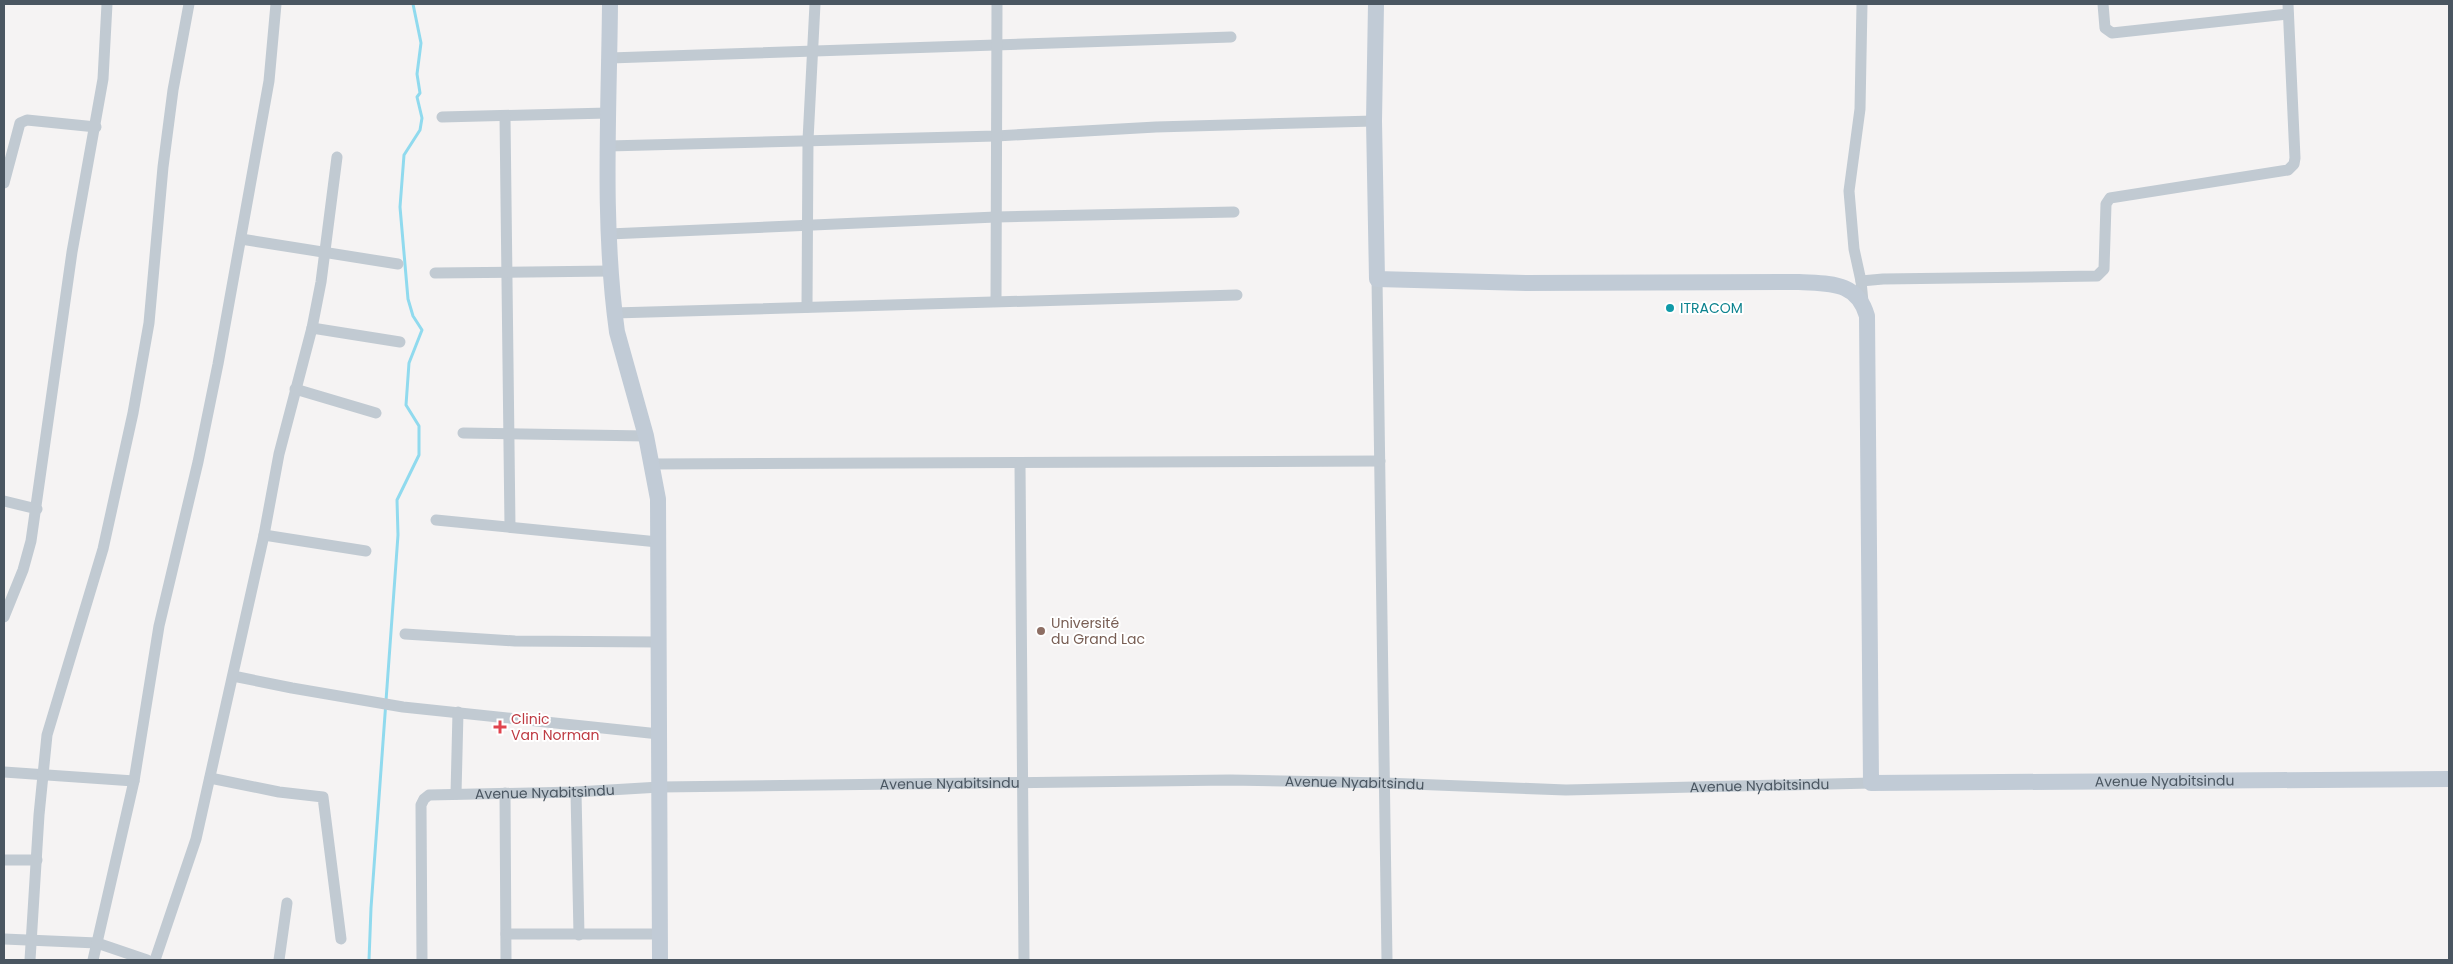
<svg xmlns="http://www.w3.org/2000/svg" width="2453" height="964" font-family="Poppins,sans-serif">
<rect width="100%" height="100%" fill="#f5f3f3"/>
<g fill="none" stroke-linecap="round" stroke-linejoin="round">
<polyline stroke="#90daee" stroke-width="3" points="369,960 371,908 398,535 397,500 419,455 419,426 406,405 409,363 422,330 413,316 408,299 400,207 404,155 420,130 422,118 417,97 420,93 417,74 421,43 413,4"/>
<g stroke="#c1cad2" stroke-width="11">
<polyline points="2103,4 2105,28 2112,33 2288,14"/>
<polyline points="610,58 1231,37"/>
<polyline points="442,117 608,113"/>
<polyline points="505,117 510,527"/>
<polyline points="608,146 996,136 1156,127 1374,121"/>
<polyline points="4,183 20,123 27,120 96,127"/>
<polyline points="609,234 996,217 1234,212"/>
<polyline points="241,239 398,264"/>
<polyline points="435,273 610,271"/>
<polyline points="1377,279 1387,960"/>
<polyline points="1861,281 1854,249 1849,191 1860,109 1862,4"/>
<polyline points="996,301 997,4"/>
<polyline points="1863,302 1861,281 1883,279 2097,276 2104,269 2106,204 2110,198 2288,170 2294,164 2295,158 2288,4"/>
<polyline points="807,307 808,140 815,4"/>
<polyline points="614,313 1237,295"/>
<polyline points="312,328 400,342"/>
<polyline points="295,389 376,413"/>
<polyline points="463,433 646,436"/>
<polyline points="653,464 1380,461"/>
<polyline points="1020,464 1024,960"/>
<polyline points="4,501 37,509"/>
<polyline points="436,520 658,542"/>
<polyline points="264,535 366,551"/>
<polyline points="4,617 23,570 31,541 72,252 103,79 107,4"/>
<polyline points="405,634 515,641 658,642"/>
<polyline points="233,676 292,688 403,707 659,734"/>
<polyline points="4,772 134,781"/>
<polyline points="210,778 279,792 323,797 341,939"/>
<polyline points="576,792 579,935"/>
<polyline points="505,793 506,960"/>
<polyline points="456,794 458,712"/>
<polyline points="4,860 37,860"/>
<polyline points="506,934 660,934"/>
<polyline points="4,939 97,943 147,960"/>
<polyline points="30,960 39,815 47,735 103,549 133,413 149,323 163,167 173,90 189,4"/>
<polyline points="93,960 134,781 159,626 198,462 218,364 269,81 276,4"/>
<polyline points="155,960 196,839 264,535 279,454 312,328 321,282 337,157"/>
<polyline points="279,960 287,903"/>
<path id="s1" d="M422,960l-1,-155 3,-6 5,-4 147,-3 84,-5 570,-7 155,3 181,7 305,-7"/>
</g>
<g stroke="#c1cbd6" stroke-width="16">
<path d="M610,4c-1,109 -8,220 7,328l29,104 12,63 2,461"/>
<path id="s2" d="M1376,4l-2,117 3,158 149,4 273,-1c31,2 58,-1 68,34l4,467 578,-4"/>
</g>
</g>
<circle fill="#0f9aa8" stroke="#fff" stroke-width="2" cx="1670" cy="308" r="5"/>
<circle fill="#8d6e63" stroke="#fff" stroke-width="2" cx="1041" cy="631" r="5"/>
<path fill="#e0444e" stroke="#fff" stroke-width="2" d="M497.5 719.5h5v5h5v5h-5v5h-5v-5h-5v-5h5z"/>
<g text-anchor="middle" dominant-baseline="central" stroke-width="4" stroke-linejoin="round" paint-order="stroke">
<g font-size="14" fill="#0d838f" stroke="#fff" text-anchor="start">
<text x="1680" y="308">ITRACOM</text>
</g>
<g font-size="14" fill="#785e54" stroke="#fff" text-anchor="start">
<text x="1051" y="623">Université<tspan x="1051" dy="16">du Grand Lac</tspan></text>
</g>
<g font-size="14" fill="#be3a42" stroke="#fff" text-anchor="start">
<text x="511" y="719">Clinic<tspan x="511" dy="16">Van Norman</tspan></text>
</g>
<g font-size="14" fill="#4a5661" stroke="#fff">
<text stroke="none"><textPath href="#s2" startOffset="1541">Avenue Nyabitsindu</textPath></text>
<text stroke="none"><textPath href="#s1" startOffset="1094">Avenue Nyabitsindu</textPath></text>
<text stroke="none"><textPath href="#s1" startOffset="689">Avenue Nyabitsindu</textPath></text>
<text stroke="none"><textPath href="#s1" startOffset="1499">Avenue Nyabitsindu</textPath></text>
<text stroke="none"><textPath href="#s1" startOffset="284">Avenue Nyabitsindu</textPath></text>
</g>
</g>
<rect width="2453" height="964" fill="none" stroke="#4a5661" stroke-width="10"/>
</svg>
